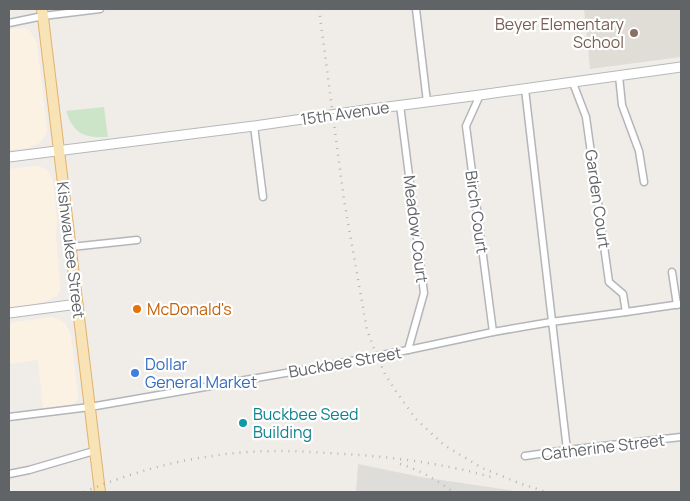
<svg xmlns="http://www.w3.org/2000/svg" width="690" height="501" font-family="Manrope,sans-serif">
<rect width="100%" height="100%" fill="#f0ede9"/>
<g fill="#fbf2e3">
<polygon points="25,28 29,30 35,39 37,44 47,128 46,134 43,139 38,144 27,148 9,150 9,29"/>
<polygon points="35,166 41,167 47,170 50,174 53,181 57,219 56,236 60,282 60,289 58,295 51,299 32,305 9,308 9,169"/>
<polygon points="52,317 59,319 65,323 71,335 78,396 78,400 71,405 43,408 38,360 9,364 9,323"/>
</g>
<polygon fill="#dfddda" points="358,464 421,477 509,490 520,492 356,492"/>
<polygon fill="#e0ddd7" points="584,9 681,9 681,57 590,69"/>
<path fill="#cce5c8" d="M104,107l4,30c-23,1 -34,-2 -42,-26z"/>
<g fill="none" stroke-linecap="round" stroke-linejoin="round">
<g stroke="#b3b6b9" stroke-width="9">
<g id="street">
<polyline points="416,9 427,102"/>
<polyline points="9,23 43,16 100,9"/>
<polyline points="619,76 622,105 639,151 644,182"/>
<polyline points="573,83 586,117 609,282 623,294 626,312"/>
<polyline points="525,89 567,450"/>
<polyline points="480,95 466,126 493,332"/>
<polyline points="400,105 424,293 408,350"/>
<polyline points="254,126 263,197"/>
<polyline points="71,247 137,240"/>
<polyline points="672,272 677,305"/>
<polyline points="9,417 90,407 320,367 408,350 493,332 551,322 626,312 681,304"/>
<polyline points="525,456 567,450 681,437"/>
<polyline points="9,474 29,470 94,451"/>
</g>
</g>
<g stroke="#b5b8bb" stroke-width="11">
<g id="secondary">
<polyline points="9,157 254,126 365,110 480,95 681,67"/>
<polyline points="9,313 78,304"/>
</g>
</g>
<g stroke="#e4b16e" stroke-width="12">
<polyline id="primary" points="42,9 100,492"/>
</g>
<use href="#street" stroke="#fff" stroke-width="6"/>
<use href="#secondary" stroke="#fff" stroke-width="9"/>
<use href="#primary" stroke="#f7e3b6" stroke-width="10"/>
<g stroke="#b4b5b5" stroke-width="2.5" stroke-dasharray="1 6" stroke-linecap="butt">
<polyline points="319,9 344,200 367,330 377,356 385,374 397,393 416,419 444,445 482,468 519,483 546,492"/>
<path d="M400,464c20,6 37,16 53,28"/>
<path d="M84,492c41,-17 84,-30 128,-36 38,-6 76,-6 114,-3 43,2 86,6 128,15 13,2 25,6 37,9"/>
</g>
</g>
<circle fill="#8d6e63" stroke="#fff" stroke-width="2" cx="634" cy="33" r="5"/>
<circle fill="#e8710a" stroke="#fff" stroke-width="2" cx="137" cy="309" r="5"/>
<circle fill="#3f7fe0" stroke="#fff" stroke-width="2" cx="135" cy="373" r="5"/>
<circle fill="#0f9aa8" stroke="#fff" stroke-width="2" cx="243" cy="423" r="5"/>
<g text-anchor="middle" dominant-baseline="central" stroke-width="4.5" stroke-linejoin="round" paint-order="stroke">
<g font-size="16" fill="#785e54" stroke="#fff" text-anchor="end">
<text x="624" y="24">Beyer Elementary<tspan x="624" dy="18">School</tspan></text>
</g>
<g font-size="16" fill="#606467" stroke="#fff">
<text transform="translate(345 113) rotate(-8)">15th Avenue</text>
<text transform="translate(598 199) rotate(82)">Garden Court</text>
<text transform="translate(477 212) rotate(82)">Birch Court</text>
<text transform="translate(416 229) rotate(83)">Meadow Court</text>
<text transform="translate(71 250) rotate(83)">Kishwaukee Street</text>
<text transform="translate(345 362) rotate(-10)">Buckbee Street</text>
<text transform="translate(603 447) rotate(-7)">Catherine Street</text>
</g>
<g font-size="16" fill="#c56008" stroke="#fff" text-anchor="start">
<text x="147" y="309">McDonald's</text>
</g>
<g font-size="16" fill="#366cbe" stroke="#fff" text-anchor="start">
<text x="145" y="364">Dollar<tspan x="145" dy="18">General Market</tspan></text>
</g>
<g font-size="16" fill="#0d838f" stroke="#fff" text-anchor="start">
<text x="253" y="414">Buckbee Seed<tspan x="253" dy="18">Building</tspan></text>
</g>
</g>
<rect width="690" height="501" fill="none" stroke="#606467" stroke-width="20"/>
</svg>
